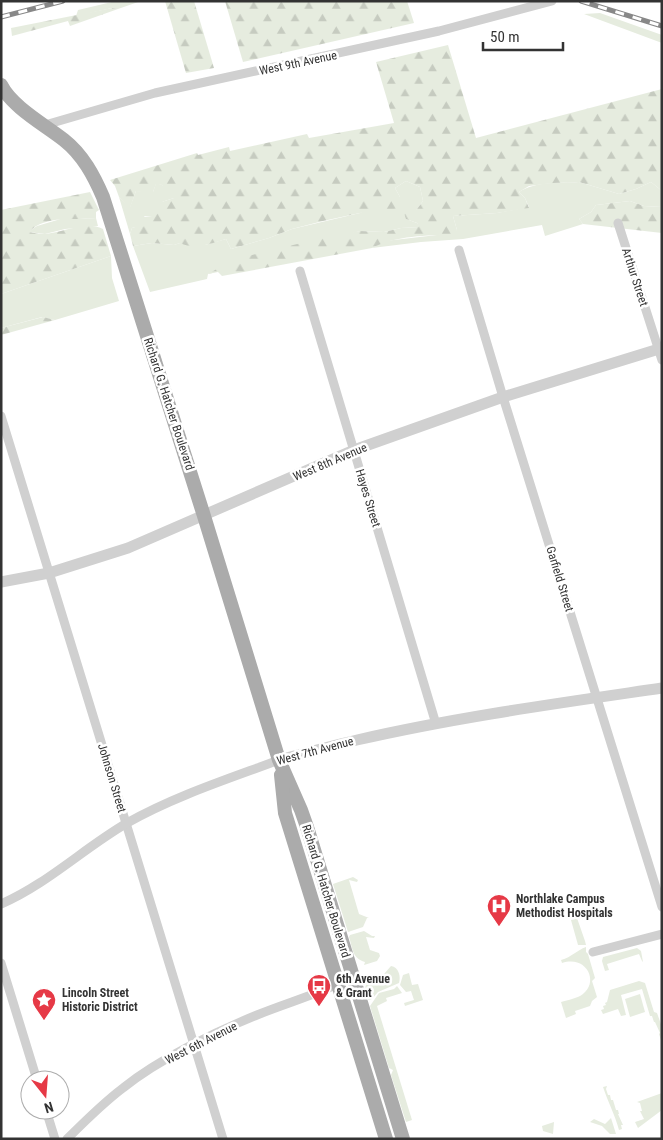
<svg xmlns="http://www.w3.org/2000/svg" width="663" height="1140" font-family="'Roboto Condensed',sans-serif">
<defs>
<pattern id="forest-firs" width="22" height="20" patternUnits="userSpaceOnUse" patternTransform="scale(1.25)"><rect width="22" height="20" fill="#e6ecdf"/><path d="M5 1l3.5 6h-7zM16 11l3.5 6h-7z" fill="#c6cbc0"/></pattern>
</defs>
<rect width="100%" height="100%" fill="#fff"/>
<g fill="#e6ecdf">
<polygon points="116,1 141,1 118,9 112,8 76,16 78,10"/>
<polygon points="600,13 662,35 662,43 584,14"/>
<polygon points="406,181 420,187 423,201 417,209 406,219 417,223 420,227 401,228 384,232 360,231 208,274 207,279 150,292 133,246 152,243 174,245 180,243 205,245 226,239 231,249 269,238 292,229 360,213 400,197 395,188"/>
<path d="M579,182l40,12 17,-5 15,-7 11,9v16l-18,-1 -14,-5 -34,4 -5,7 -12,7 4,5 -38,12 -3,-11 -79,14 -42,3 -49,6 13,-7 52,-6 20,-5 -4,-14 44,-3 32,-6 -4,-9 -6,-6c18,-11 39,-9 60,-10z"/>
<path d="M156,183l6,2 13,13c-12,3 -20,5 -22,18h-8l-9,7 -1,4 -3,1 -2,6 -11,-37 11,10 6,-16 17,1z"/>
<polygon points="64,218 86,219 96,218 98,226 65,229 45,234 28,232 37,226"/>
<polygon points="111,256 112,278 119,301 55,320 42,317 1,328 1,294"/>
<polygon points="353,877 358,880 357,882 349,880 359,914 369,918 367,918 363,927 348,932 333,884"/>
<polygon points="577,918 585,941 586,945 578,945 571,920"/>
<path d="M364,931l8,5h3l-1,2 -8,-1 4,13 9,3 1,3 -3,5 -13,4 1,-3c-13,-4 -12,-13 -16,-25l1,-2z"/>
<path d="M586,947v5l2,2 7,24 -3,3 5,16 -5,4 -2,5 -15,5 1,3 -10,4 -5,-16c7,-2 17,-4 22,-8 16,-12 4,-39 -21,-31l-1,-3c11,-3 16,-10 25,-13z"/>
<polygon points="637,948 641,951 643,962 642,961 639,954 607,964 609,970 605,971 602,961 603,957"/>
<path d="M391,966c8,1 10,11 8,17l-21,9 -7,8h-3l-3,-12 2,-7 17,-7z"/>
<polygon points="409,973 412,985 418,984 423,1000 405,1006 404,1003 414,1000 411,991 406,992 400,985 403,975"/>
<polygon points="639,981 645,983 654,1012 657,1013 662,1027 662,1043 659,1034 660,1033 655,1022 654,1022 652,1016 650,1016 642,989 621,995 626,1015 621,1016 618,1009 603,1014 601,1010 604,1009 603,1006 606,1005 605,1003 607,1002 610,990"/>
<polygon points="397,986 402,993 386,998 387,1001 377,1006 412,1120 406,1122 391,1075 393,1070 389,1068 370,1006 379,993 394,989"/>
<polygon points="640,994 645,1012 630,1017 625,999"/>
<path d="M607,1086l-1,3 2,6h2l1,5h2l3,10h2l1,4h-1l5,11h-2l1,4 -3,1c-4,-15 -11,-28 -16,-43z"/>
<polygon points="662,1093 662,1110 638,1128 635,1122 644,1119 640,1111 642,1111 640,1103 637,1102"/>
<polygon points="611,1118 616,1134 610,1134 602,1126 590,1122 594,1119 605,1124"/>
<polygon points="554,1122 553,1134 543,1131 542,1126"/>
</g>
<g fill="url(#forest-firs)">
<polygon points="165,1 194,1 214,68 186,73"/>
<polygon points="225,1 407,1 414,23 243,62"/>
<polygon points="112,8 118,9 70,26 68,21 12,36 11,28"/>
<path d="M448,45l28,93 186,-49v102l-11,-9 -15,7 -17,5 -40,-12 -26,1 -24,3 -10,6 6,6 4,10 -32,5 -44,3 4,14 -3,4c-28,2 -57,1 -82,14l-150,28 -4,-4 -10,2 21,-12 19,-6 78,-19 34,-6 24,1 17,-4 18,-1 -2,-4 -11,-4 -2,-6 13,-4 6,-8 -3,-14 -14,-6 -11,7 5,9 2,11 -42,5 -37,8 -31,8 -23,9 -38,11 -5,-10c-16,5 -31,11 -46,4l-6,2 -22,-2 -19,3 -3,-12 2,-6 3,-1v-9l17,-2 2,-7 -2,-4 22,-7 -7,-3 -5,-10 -6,-1 -3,8 -4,5 -8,-5 -5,-1 -6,17 -11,-11 -4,-11 -5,-6 87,-27 1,2 31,-8 1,4 77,-17 2,4 85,-15 -18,-61z"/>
<path d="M90,192l9,18 -3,2v6c-21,3 -50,-4 -67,14 4,1 11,2 16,2 18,-1 40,-14 58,-5l8,27 -110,38v-84z"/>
<polygon points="630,201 644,206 662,207 662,233 583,224 579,219 591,212 596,205"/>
<polygon points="43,317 55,320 1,335 1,328"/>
</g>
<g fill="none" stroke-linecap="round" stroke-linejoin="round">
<g stroke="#d0d0d0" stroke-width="9">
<polyline points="45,125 155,93 439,31 552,1"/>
<polyline points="618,223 662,360"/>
<polyline points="459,250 503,397 662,907"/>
<polyline points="300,271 436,724"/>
<polyline points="1,416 223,1139"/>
<path d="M1,904c46,-20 83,-56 126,-81 48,-27 101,-44 152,-63"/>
<polyline points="593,952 662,934"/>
<polyline points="1,963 37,1080"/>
<polyline points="46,1110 55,1139"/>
<path d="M67,1139c18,-18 36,-36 56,-51 36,-29 92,-56 134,-73 32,-13 65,-22 96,-38"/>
</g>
<g stroke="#d0d0d0" stroke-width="11">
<polyline points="1,582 49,573 128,548 354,450 503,397 662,348"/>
<path d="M279,760c26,-7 52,-14 78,-20 100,-23 203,-37 305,-52"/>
</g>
<g stroke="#ababab" stroke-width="14">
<path d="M1,85c11,22 44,40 63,55 19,15 30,36 39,57l101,319 75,244 22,50 6,17 96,312"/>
<polyline points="281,775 285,813 386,1139"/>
</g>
<g stroke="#888" stroke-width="5">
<g id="rail">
<polyline points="581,1 662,26"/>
<polyline points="1,17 63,1"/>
</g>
</g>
<use href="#rail" stroke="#fff" stroke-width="3" stroke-dasharray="9" stroke-linecap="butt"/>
</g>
<defs>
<g id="hospital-pin" transform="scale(1.25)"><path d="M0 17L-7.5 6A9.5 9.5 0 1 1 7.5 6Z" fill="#e63946" stroke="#fff"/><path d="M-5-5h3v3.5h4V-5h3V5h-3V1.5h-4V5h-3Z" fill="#fff"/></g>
<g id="bus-pin" transform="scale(1.25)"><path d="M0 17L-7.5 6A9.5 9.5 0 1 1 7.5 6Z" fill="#e63946" stroke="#fff"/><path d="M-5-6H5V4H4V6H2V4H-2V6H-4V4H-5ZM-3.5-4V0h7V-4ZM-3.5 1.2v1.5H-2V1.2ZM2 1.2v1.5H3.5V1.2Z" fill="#fff"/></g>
<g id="sight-pin" transform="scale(1.25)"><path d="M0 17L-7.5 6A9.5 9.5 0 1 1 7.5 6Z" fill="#e63946" stroke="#fff"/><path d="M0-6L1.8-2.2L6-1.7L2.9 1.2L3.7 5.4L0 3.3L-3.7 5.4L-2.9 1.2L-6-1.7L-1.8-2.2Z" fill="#fff"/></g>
</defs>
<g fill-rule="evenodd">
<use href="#hospital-pin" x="499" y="906"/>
<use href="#bus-pin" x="319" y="986"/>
<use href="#sight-pin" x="44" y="1000"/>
</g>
<g text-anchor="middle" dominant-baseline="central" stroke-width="5" stroke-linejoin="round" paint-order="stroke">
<g font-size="12" fill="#333" stroke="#fff">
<text transform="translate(298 63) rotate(-12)">West 9th Avenue</text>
<text transform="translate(635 277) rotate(72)">Arthur Street</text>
<text transform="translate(169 404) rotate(72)">Richard G. Hatcher Boulevard</text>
<text transform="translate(330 462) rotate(-23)">West 8th Avenue</text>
<text transform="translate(368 498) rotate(73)">Hayes Street</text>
<text transform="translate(560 579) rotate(73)">Garfield Street</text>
<text transform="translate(315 751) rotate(-15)">West 7th Avenue</text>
<text transform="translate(112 778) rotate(73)">Johnson Street</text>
<text transform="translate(326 891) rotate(73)">Richard G. Hatcher Boulevard</text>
<text transform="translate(201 1043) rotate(-27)">West 6th Avenue</text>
</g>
<g font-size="12" font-weight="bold" fill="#333" stroke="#fff" text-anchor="start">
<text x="516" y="899">Northlake Campus<tspan x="516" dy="14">Methodist Hospitals</tspan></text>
<text x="336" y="979">6th Avenue<tspan x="336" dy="14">&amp; Grant</tspan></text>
<text x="62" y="993">Lincoln Street<tspan x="62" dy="14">Historic District</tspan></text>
</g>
</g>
<rect width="663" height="1140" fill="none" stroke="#333333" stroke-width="5"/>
<g transform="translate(45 1095) rotate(163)"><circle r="24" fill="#ffffff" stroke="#adadad"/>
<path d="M0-4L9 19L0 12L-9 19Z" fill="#e63946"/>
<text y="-8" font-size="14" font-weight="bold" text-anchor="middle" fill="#333333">N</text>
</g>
<path d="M483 42v8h80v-8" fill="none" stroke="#333333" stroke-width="2.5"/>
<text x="490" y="42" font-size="15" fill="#333333" stroke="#ffffff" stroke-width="4" paint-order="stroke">50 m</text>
</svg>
